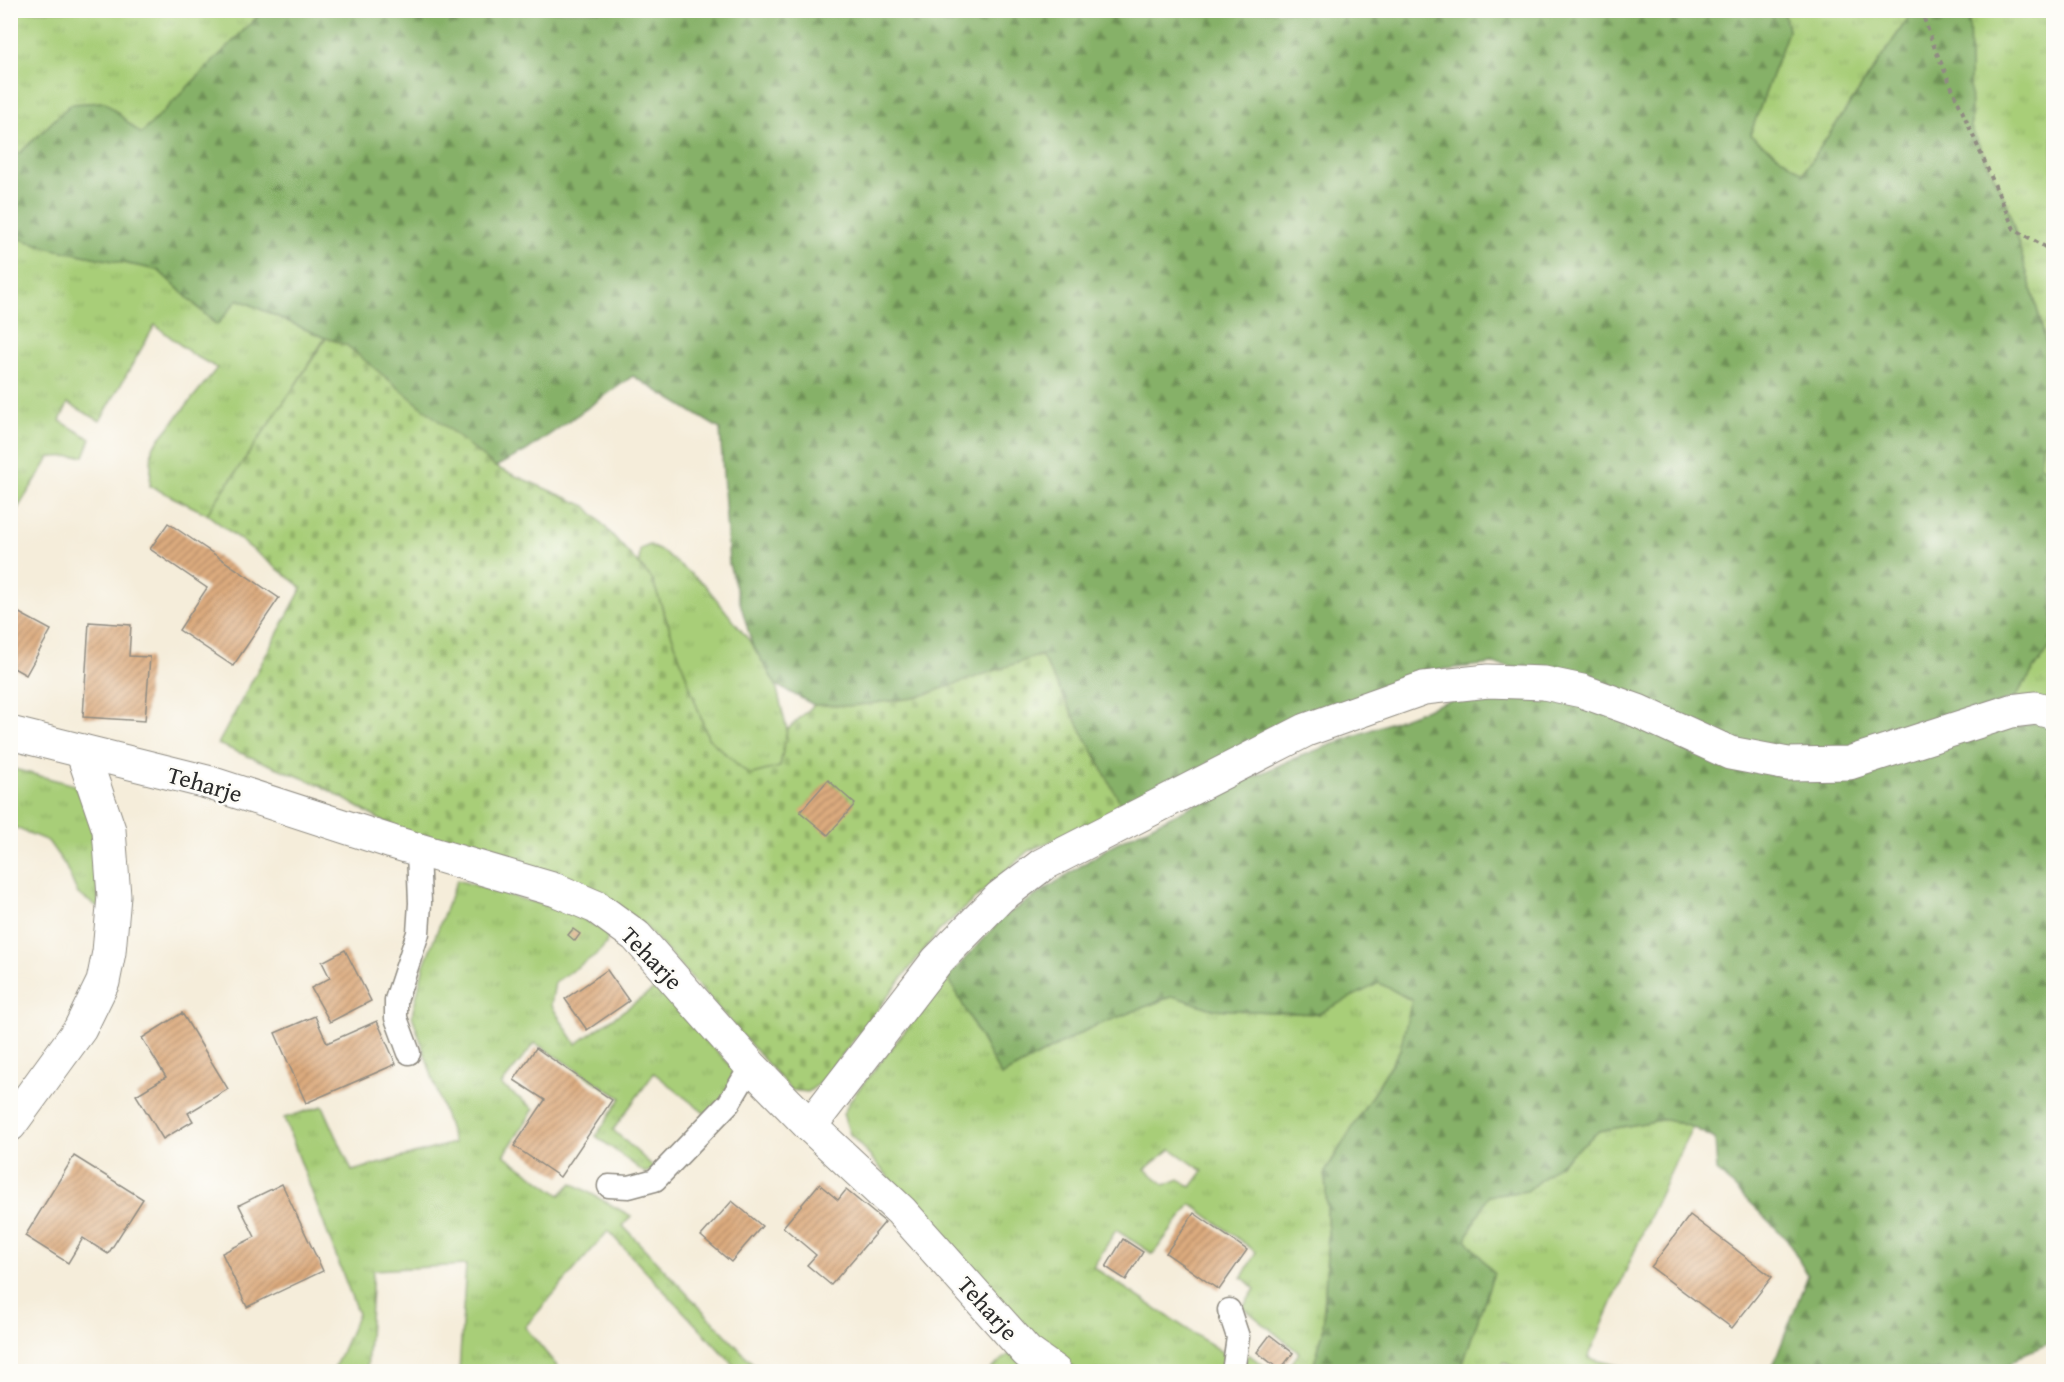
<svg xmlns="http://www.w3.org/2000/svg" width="2064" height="1382" font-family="'Gentium Book Plus',serif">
<defs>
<pattern id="grass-tufts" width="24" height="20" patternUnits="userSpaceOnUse" patternTransform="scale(1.5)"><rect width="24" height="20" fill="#a8ce78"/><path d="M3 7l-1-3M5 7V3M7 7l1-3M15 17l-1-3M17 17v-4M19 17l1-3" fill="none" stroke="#91b168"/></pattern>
<pattern id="forest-firs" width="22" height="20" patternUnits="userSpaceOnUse" patternTransform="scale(1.5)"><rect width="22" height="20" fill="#86b168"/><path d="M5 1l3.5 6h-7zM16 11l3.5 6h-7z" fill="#6e9056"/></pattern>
<pattern id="cemetery-stones" width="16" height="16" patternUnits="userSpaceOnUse" patternTransform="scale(1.5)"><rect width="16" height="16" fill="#a8ce78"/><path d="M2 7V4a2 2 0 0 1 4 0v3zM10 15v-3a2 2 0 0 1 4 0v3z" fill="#91b168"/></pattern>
<pattern id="building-hatch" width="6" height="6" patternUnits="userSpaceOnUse" patternTransform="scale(1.5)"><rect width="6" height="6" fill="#dcab7e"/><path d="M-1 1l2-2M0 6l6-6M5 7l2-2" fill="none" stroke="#b38b67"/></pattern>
</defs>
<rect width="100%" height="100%" fill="#fdfcf7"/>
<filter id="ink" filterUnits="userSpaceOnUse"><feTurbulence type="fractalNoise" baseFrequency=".0167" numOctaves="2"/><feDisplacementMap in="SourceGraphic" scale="12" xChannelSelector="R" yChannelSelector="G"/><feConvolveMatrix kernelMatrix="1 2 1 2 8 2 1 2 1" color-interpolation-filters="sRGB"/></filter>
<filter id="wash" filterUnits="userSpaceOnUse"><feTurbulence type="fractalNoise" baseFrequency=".008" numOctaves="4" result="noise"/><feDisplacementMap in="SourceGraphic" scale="24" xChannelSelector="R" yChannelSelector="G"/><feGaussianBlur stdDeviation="1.35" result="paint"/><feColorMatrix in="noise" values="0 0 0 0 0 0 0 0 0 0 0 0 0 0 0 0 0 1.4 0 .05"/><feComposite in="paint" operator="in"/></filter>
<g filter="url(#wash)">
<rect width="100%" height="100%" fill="#f5edda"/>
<g fill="url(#grass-tufts)" stroke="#6a7c52" stroke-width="1.5" fill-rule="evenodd">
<polygon points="10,11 263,11 141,134 105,102 71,104 19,154 11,150"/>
<polygon points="1784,11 1913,11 1803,173 1750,135 1788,31"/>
<polygon points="1969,11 2053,11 2053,370 2035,301 2007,204 1971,128"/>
<polygon points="11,236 53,249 158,270 216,325 238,299 325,338 291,392 207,514 150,486 152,448 217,368 192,354 155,325 100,421 68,403 60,421 91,439 84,456 50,457 11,519"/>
<polygon points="2043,443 2053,443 2053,476 2040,465"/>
<polygon points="650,545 666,554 705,585 752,644 776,685 787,730 780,767 749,775 708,738 652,579 639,564 640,549"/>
<polygon points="2053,643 2053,706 2014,698"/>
<polygon points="10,768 74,785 91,810 99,908 78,894 65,865 48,841 11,826"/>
<polygon points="457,880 525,900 565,909 608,933 606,944 597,954 555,982 551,1005 576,1044 656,988 734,1069 732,1086 708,1116 654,1073 613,1130 656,1169 645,1173 596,1136 621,1098 535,1043 501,1085 534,1109 504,1155 560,1195 572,1183 631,1216 623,1226 760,1371 739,1371 608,1231 525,1327 561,1371 459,1371 466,1265 373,1270 367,1371 333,1371 358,1314 284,1118 323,1106 352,1171 454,1143 412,1015 424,965"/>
<path d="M948,977l53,99 89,-48 83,-32 39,13 105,5 62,-32 33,19 -12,49 -75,122 3,62 -5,98 -11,39h-26l13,-18 -56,-46 12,-18 -13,-12 14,-25 -65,-48 -38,50 -37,-24 -23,37 132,87 -2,17h-143l-16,-8 -55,-52 -159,-177 -7,-20 8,-15zM1171,1149l32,22 -12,16 -12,-8 -14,6 -20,-16z"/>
<polygon points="1667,1119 1692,1127 1648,1220 1588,1358 1638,1371 1522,1371 1504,1362 1500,1371 1460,1372 1474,1331 1466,1239 1488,1196 1527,1191 1599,1131"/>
<polygon points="1011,1353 1034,1372 987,1372"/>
<polygon points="1248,1354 1272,1371 1241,1372"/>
</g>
<g fill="url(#forest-firs)" stroke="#586e4a" stroke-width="1.5">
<polygon points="263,11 1784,11 1788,31 1750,135 1803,173 1913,11 1969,11 1971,128 2007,204 2035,301 2053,370 2053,443 2043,443 2040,465 2053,476 2053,643 2014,698 1900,738 1815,753 1734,744 1542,672 1492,664 1429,671 1124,810 1041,655 915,698 852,706 814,705 776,685 752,644 729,564 720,429 633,376 526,451 495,467 345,345 325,338 238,299 217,325 158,270 53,249 11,236 11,150 19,154 71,104 105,102 141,134"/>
<polygon points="1469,693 1577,697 1726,764 1987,731 2053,720 2053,1342 2026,1353 1999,1371 1771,1371 1808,1275 1787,1239 1717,1171 1715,1139 1692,1127 1667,1119 1599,1131 1527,1191 1488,1196 1466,1239 1494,1273 1460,1371 1312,1371 1323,1332 1328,1234 1325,1172 1400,1050 1412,1000 1379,983 1318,1014 1212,1009 1173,996 1090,1028 1001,1076 948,977 1003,917 1114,844 1224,790 1293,759"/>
</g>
<polygon fill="url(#cemetery-stones)" stroke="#6a7c52" stroke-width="1.5" points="326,338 346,345 495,467 586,506 652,579 708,738 749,775 780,767 787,730 814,705 852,706 915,698 1041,655 1124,810 1028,851 938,932 821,1082 808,1092 791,1090 643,924 389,825 320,785 218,744 302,588 207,514 291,392"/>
<g id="blocks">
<g fill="url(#building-hatch)">
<polygon points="168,523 279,598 233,666 179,630 207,588 150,549"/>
<polygon points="10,608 51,630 26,675 10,666"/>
<polygon points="89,622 131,625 129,656 150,657 145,721 83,717"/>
<polygon points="828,780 855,804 828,835 800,812"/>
<polygon points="573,929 580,934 575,941 568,935"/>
<polygon points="345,950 371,1001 330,1022 311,988 330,978 322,962"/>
<polygon points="607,970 629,1001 587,1030 565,999"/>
<polygon points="182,1013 228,1089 188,1113 193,1121 163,1139 136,1095 166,1077 142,1038"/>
<polygon points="315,1016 327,1043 377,1021 396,1064 306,1103 275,1033"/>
<polygon points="536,1048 612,1100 560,1177 514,1146 545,1100 514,1080"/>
<polygon points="74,1156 143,1199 108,1254 83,1238 68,1263 25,1236"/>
<polygon points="282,1184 323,1271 247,1307 222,1253 255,1237 239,1205"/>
<polygon points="819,1184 838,1200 846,1190 885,1222 831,1285 807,1265 816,1255 783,1227"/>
<polygon points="732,1201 762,1226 731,1262 701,1236"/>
<polygon points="1194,1213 1247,1250 1219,1290 1166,1253"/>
<polygon points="1690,1215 1772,1277 1732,1328 1651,1267"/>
<polygon points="1123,1239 1143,1252 1126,1280 1106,1267"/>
<polygon points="1270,1335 1293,1353 1280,1370 1257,1352"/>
</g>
</g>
</g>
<g filter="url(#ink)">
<use href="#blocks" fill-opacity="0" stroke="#908c82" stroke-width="1.5"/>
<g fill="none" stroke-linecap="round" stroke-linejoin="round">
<g stroke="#908c82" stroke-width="25">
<g id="service">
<polyline points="409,1053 396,1018 396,1000 418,933 420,903 418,850"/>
<polyline points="609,1186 629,1187 655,1180 729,1103 751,1066"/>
<polyline points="1229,1310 1238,1337 1233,1372"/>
</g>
</g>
<g stroke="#908c82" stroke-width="35">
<g id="minor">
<polyline points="10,733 207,782 392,842 556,890 596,907 636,936 751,1066 810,1126 901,1211 1027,1352 1055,1372"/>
<polyline points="10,1125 80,1029 103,982 109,952 114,896 109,830 82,751"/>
<polyline points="810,1126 937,961 1000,897 1042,865 1306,730 1424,688 1488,681 1544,683 1582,691 1638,711 1730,753 1788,764 1849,763 2011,711 2036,708 2054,713"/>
</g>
</g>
<polyline stroke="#908c82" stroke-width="4" stroke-dasharray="4.5 4.5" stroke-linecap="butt" points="1921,10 1935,49 2014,229 2054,252"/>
<use href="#service" stroke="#fff" stroke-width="22"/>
<use href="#minor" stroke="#fff" stroke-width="33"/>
</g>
</g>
<g text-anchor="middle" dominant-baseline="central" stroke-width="5" stroke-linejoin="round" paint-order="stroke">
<g font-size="24" fill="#2b2b2b" stroke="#fdfcf7">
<text transform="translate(205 784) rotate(16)">Teharje</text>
<text transform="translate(652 958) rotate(46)">Teharje</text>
<text transform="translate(988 1308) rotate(48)">Teharje</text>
</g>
</g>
<rect width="2064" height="1382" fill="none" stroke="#fdfcf7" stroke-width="36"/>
</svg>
